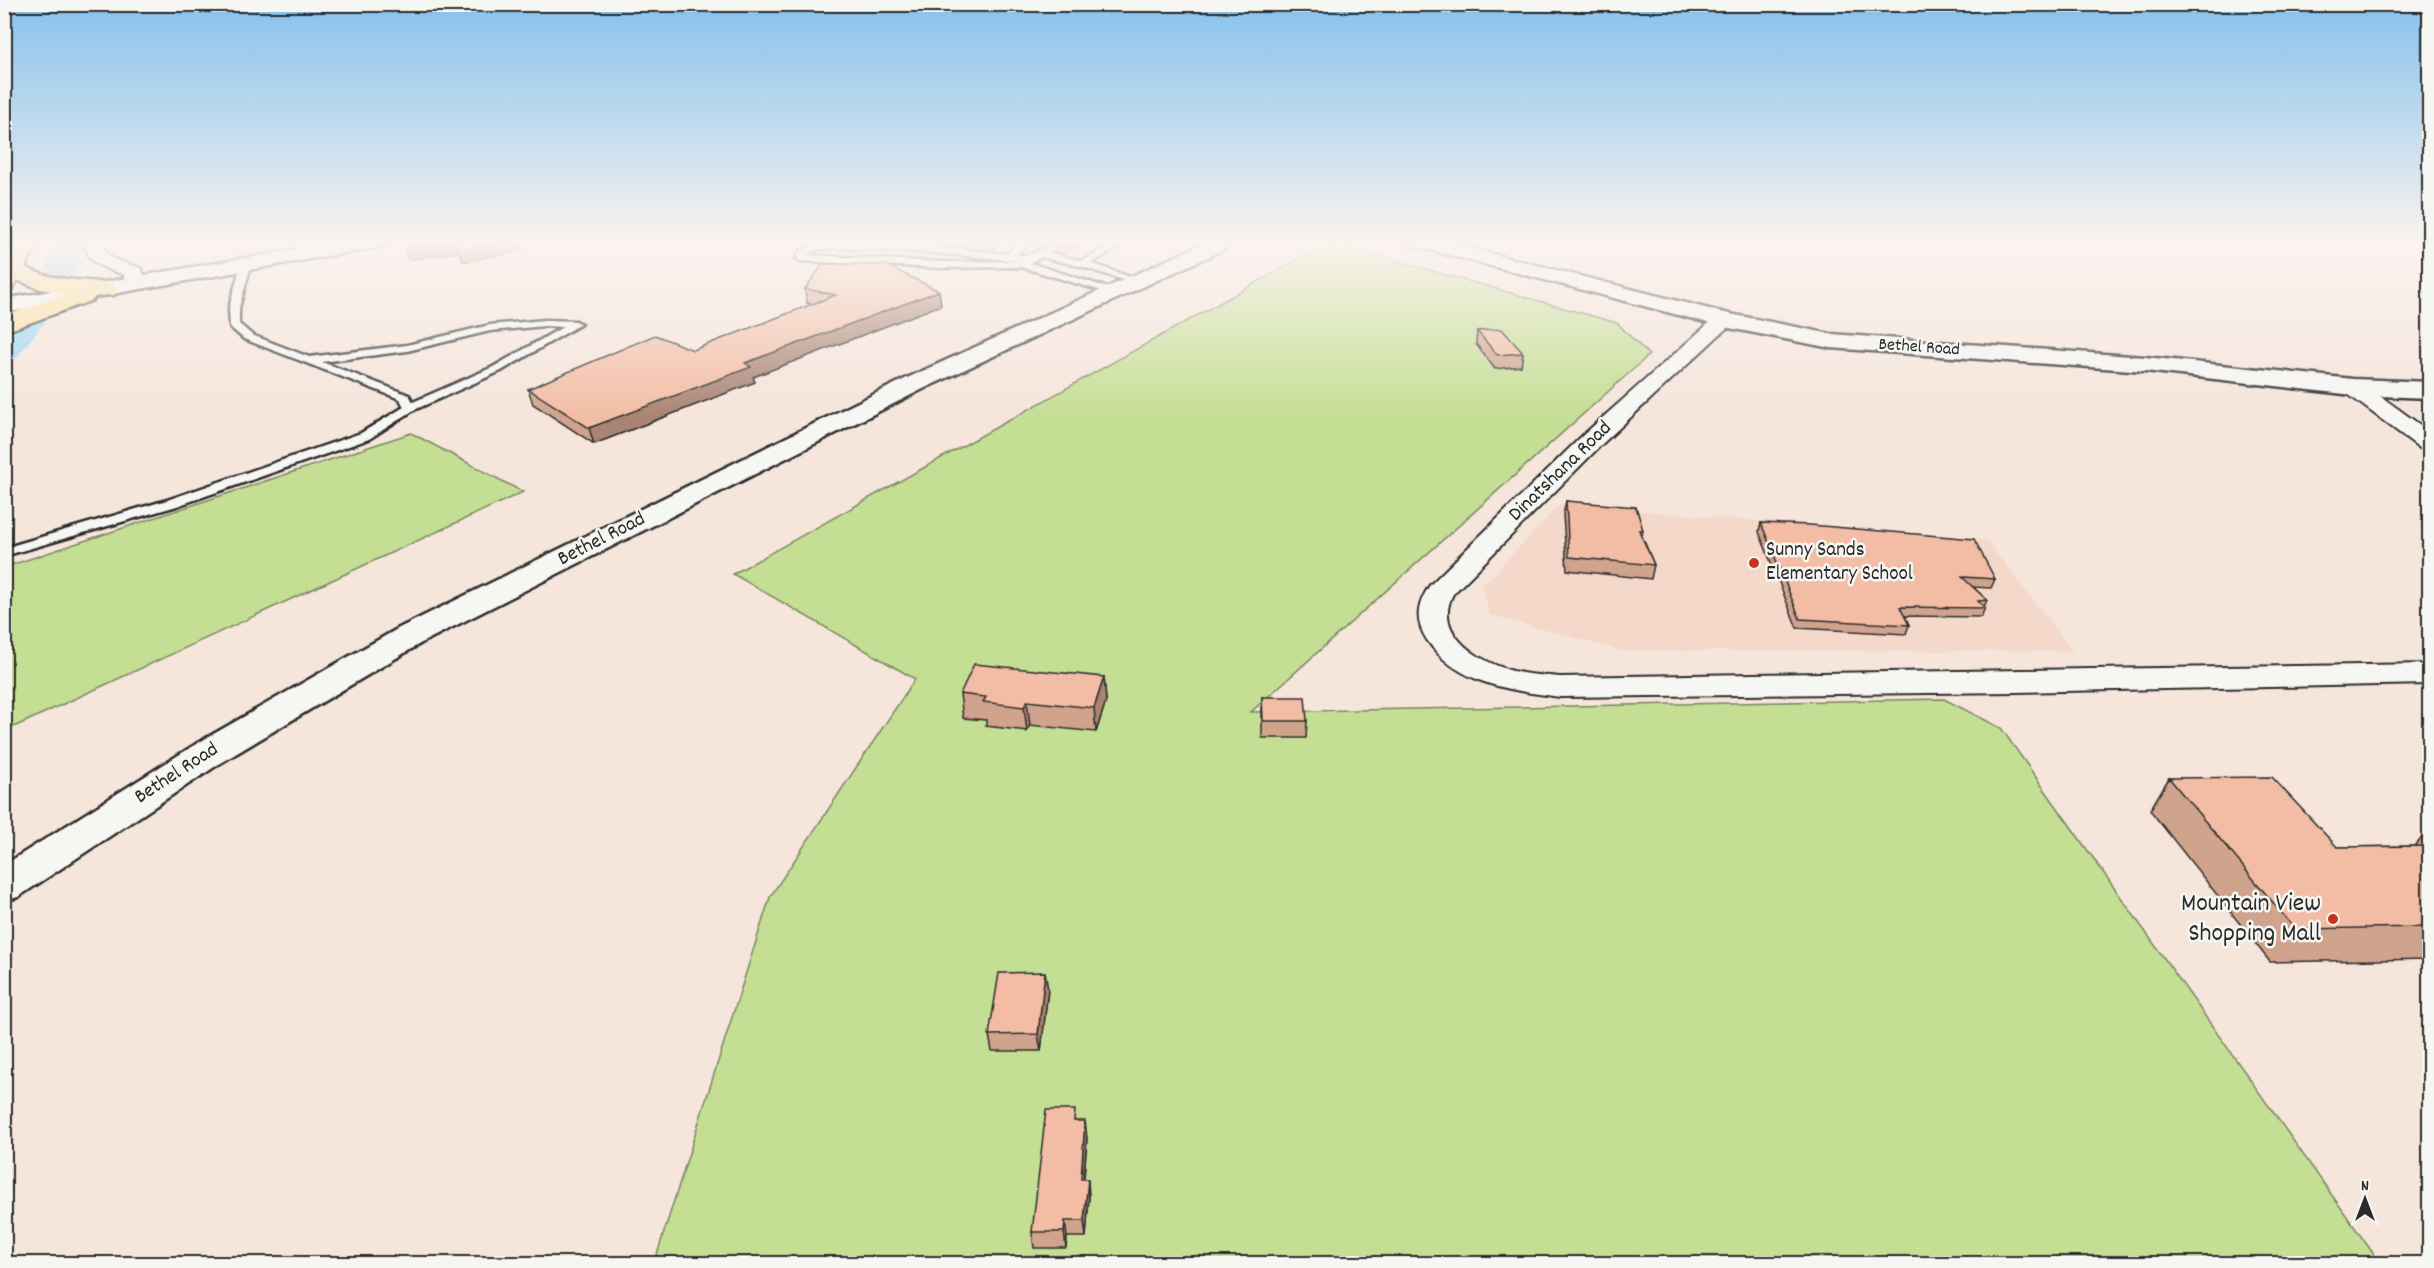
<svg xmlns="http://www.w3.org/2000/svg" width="2434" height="1268" font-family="Dekko,sans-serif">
<rect width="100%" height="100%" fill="#f5e5db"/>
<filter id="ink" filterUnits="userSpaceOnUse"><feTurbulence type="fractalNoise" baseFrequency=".0167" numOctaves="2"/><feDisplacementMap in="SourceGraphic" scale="12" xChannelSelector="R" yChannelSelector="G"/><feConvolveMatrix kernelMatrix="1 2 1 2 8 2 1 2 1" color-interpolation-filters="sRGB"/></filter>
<g filter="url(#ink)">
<polygon fill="#f4d9ca" points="1560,504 1986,540 2073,651 1622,651 1490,615 1482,586"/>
<g fill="#c4de94" stroke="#788460" stroke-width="1.5">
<polygon points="1344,246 1617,323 1649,355 1251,712 1944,699 2001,728 2380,1263 654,1264 770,897 915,679 733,574 1320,247"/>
<polygon points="411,433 523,492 5,731 5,567"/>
</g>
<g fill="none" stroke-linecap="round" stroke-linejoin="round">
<polyline stroke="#6991a4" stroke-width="6" points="53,281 62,267"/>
<g fill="#93d5f5" fill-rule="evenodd">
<polygon points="57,241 87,241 73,274 62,276 51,274 46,267"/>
<polygon points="28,312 40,315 45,322 16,358 4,361 4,328 16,315"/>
</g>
<g stroke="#2b2b2b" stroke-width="5">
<g id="lane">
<path d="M1020,241h10l-13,14c20,2 32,-14 52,-14l-20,12 33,8 35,-20h12l-38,22 53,19 -5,3 -59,-19 -39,-9 -11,6 91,29 -9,2 -91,-27 -81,1 -139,-7 -5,-3 7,-10 27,-6 96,4 81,8zM830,248l96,4 94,9 -80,1 -133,-7 8,-5z"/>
<path d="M246,262l5,3 -12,43v16l13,11 57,22 98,-12 83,-20 55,-5 31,1 5,3 -80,47 -87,39 -45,29 -192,67 -173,50v-8l163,-48 194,-67 43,-26 -4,-8 -156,-60 -14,-12 -1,-19 12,-43zM545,326l18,1 -70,40 -80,35 -4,-7 -87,-33 85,-11 83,-20z"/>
</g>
</g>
<g stroke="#2b2b2b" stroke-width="4">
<g id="street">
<path d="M85,241h18c1,20 22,21 38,27 4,6 4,15 0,21h-14l-3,-4v-10c-18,-7 -39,-10 -39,-34z"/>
<polygon points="294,241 312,241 317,254 314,258 300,258"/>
<path d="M1724,314l7,2 3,4 -3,4 -130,121 -148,149c-21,40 27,68 60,77 15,4 32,4 47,6l870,-13v20l-414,8 -456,5c-49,-7 -103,-12 -133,-57 -13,-20 -10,-36 3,-55l153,-150 134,-119z"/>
<polygon points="2353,380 2361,382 2430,432 2430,451 2421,449 2345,392 2342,387 2345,382"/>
</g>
</g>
<g stroke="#2b2b2b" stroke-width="5">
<g id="secondary">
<polygon points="345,241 389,241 386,245 379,247 4,313 4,299"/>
<polygon points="1209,241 1236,241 1233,245 925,388 423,642 222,762 18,897 4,901 4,865 196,744 399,628 907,378"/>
<polygon points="1408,241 1442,241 1725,313 1831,334 2145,357 2353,379 2430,382 2430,398 2353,395 2145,371 1831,348 1724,327 1411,245"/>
</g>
</g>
<g stroke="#2b2b2b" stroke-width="5">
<path id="primary" d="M19,241h20l-14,26c33,17 56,10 89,18l3,5 -3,5 -19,1 -2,4 -89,32v-16l62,-22 -26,-5 -23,-9 -5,9 -8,1v-25z"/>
</g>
<use href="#lane" fill="#f6f6f2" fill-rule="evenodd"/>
<use href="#street" fill="#f6f6f2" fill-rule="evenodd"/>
<use href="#secondary" fill="#f6f6f2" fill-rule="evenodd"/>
<use href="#primary" fill="#fcde96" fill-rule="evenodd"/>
</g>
<g fill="#d0a38d" stroke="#2b2b2b" stroke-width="1.5">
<polygon points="893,241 997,241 994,250 990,250 898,243"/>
<polygon points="1030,241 1089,241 1062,254 1055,252 1054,242 1041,247 1030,244"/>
<polygon points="805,289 939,291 941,305 753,377 755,382 594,444 533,404 528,389 693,350 813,304 807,303"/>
<polygon points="1477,331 1523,353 1521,366 1495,369 1476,344"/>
<polygon points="1566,501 1643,530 1642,536 1654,565 1651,579 1567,570 1563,515"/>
<polygon points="1761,523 1995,579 1991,588 1973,587 1987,600 1984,607 1985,608 1981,617 1905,616 1909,625 1906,634 1797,628 1759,532"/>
<polygon points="1104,677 1106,701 1096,732 1030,725 1027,731 986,726 986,720 963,718 960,694"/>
<polygon points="1262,697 1307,721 1306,738 1262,738"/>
<polygon points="2169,778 2337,847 2415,846 2430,828 2430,959 2270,962 2150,810"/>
<polygon points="1048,989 1041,1051 992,1051 989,1035"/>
<polygon points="1076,1121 1087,1138 1084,1179 1089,1196 1086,1237 1067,1237 1066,1248 1034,1248 1032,1232"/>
</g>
<g fill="#a98473" stroke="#2b2b2b" stroke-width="1.5">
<polygon points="455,241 459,252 408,260 404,249"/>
<polygon points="509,241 520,241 523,250 463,262 459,250"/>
<polygon points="989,241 997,241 994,250 990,250"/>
<polygon points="1040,241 1054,241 1054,242 1041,247"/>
<polygon points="1061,241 1089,241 1062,254"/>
<polygon points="939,291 941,305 753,377 755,382 594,444 589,428 745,363"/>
<polygon points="1104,677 1106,701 1096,732 1094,708"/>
<polygon points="1027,701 1030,725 1027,731 1024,707"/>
<polygon points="1045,972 1048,989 1041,1051 1038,1034"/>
<polygon points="1085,1121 1087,1138 1082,1196 1081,1179"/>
<polygon points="1088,1179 1089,1196 1086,1237 1084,1221"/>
<polygon points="1065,1221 1067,1237 1066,1248 1064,1232"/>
</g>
<g fill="#f2bda4" stroke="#2b2b2b" stroke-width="1.5">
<polygon points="405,241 454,241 404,249"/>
<polygon points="455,241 509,241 459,250"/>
<polygon points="823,264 886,265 939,291 745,363 751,367 589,428 528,389 655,335 693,350 836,295 805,289"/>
<polygon points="1502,329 1523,353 1497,355 1477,331"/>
<polygon points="1566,501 1636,507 1643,530 1639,530 1654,565 1569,557"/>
<polygon points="1761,523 1810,525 1974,539 1995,579 1962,577 1987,600 1978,601 1985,608 1900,607 1909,625 1800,619"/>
<polygon points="974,664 1104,677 1094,708 1027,701 1024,707 983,702 986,697 960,694"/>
<polygon points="1262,697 1305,697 1307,721 1263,721"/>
<polygon points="2272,777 2337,847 2430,846 2430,927 2295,929 2169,778"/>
<polygon points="1045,972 1038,1034 989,1035 999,973"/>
<polygon points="1046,1110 1075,1110 1074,1121 1085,1121 1081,1179 1088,1179 1084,1221 1065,1221 1064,1232 1032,1232"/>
</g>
</g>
<linearGradient id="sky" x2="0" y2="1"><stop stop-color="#86c1ed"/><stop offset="0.58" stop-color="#faf3ef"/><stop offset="1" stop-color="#faf3ef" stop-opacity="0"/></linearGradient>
<rect width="2434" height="418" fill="url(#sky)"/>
<g fill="#c8321e" stroke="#f6f6f2" stroke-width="2">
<circle cx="1754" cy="563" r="6"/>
<circle cx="2333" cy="919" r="6"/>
</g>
<g text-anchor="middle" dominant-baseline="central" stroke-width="5" stroke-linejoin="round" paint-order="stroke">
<g font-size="18" fill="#2b2b2b" stroke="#f6f6f2">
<text transform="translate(1919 348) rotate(4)">Bethel Road</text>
</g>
<g font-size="21" fill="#2b2b2b" stroke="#f6f6f2">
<text transform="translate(1561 472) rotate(-44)">Dinatshana Road</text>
<text transform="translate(602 540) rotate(-27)">Bethel Road</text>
<text transform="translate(177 774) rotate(-33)">Bethel Road</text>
</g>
<g font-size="21" fill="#2b2b2b" stroke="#f6f6f2" text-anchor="start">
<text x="1766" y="551">Sunny Sands<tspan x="1766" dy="24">Elementary School</tspan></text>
</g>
<g font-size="26" fill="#2b2b2b" stroke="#f6f6f2" text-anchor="end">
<text x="2321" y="904">Mountain View<tspan x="2321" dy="30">Shopping Mall</tspan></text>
</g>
</g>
<rect width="2434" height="1268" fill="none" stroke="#f6f6f2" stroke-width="24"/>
<rect x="12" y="12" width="2410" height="1244" fill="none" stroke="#2b2b2b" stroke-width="2" filter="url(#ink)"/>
<g transform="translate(2365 1199)" stroke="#f6f6f2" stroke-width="4.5" paint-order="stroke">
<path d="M0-4.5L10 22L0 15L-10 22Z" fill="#2b2b2b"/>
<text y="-9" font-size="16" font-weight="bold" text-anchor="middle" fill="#2b2b2b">N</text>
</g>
</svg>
